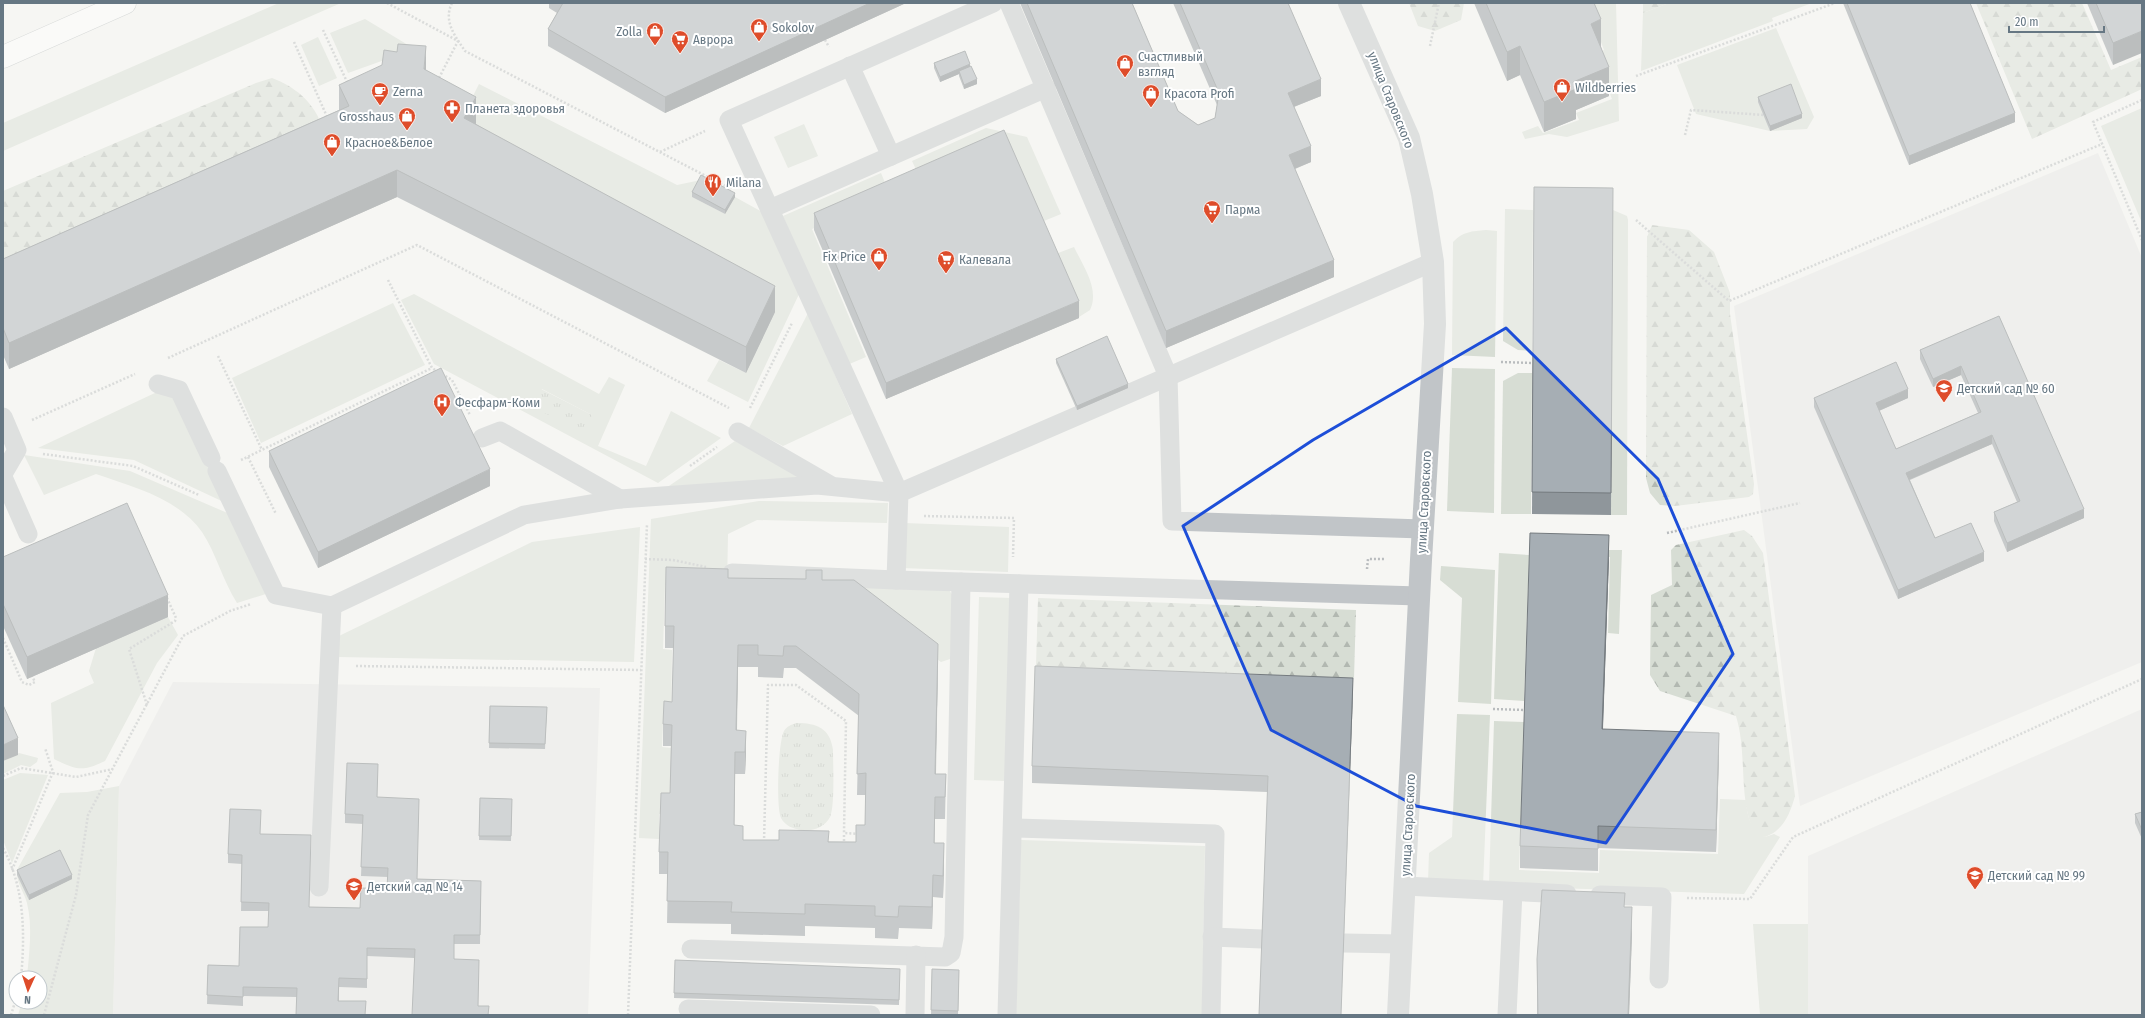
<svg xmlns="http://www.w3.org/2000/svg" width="2145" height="1018" font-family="'Fira Sans Condensed',sans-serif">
<defs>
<pattern id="forest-firs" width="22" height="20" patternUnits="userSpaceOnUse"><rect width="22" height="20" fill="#d7ddd4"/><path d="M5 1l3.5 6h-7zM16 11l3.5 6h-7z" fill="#b2b8b1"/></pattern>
<pattern id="park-tufts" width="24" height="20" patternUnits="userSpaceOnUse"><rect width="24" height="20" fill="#d7ddd4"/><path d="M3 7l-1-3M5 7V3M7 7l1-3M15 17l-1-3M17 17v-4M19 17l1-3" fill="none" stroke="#b2b8b1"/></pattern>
</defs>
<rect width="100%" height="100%" fill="#f6f6f3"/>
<g fill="#e7e7e6">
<polygon points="2098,153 2142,258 2142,662 1800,806 1734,306"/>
<polygon points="173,682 600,688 588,1015 113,1015 119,786"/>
<polygon points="2142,709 2142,1015 1808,1015 1808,856"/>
</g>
<g fill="#d7ddd4" fill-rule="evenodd">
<polygon points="279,3 341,3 3,151 3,123"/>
<polygon points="1564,3 1616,3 1619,121 1567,137 1549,134 1525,139 1522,132 1538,126 1543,133 1579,120 1576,113 1612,99 1595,55 1604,50 1592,18"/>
<polygon points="1669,3 1812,3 1772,18 1773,21 1641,71 1643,13"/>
<polygon points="365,19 408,45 404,53 348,73 330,33"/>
<polygon points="1776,28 1814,117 1807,129 1770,131 1696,114 1677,65"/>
<polygon points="318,37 337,78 319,86 301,45"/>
<polygon points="479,84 677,185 701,180 692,197 725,214 735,197 766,214 800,292 748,402 707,381 719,360 746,373 775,312 464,145 463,116"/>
<polygon points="2142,108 2142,223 2101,126"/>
<polygon points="804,124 818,156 788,168 774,137"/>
<polygon points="986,128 1027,137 1061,214 1039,223 922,182 912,161"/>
<polygon points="881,173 890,195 812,229 866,357 847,365 783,216"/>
<polygon points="1505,209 1533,210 1532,351 1518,350 1503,341"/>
<polygon points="1613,210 1627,216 1628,220 1627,515 1611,515"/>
<path d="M1486,230l11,1 -2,126 -43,-2 1,-113c9,-10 19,-11 33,-12z"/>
<path d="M1074,247c9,19 26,42 16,63l-11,7 -26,-62z"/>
<path d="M414,294l185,100 10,-17 16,8 -27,61 48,20 25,-55 50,27 -63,45 -224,-119 -33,-64zM542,389l50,26 -59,-8z"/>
<polygon points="393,303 425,365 261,443 232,378"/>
<polygon points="808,313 852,414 783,446 749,428"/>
<polygon points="1452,368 1495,369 1494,513 1447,511"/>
<polygon points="1518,373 1532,373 1531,514 1501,514 1503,381"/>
<polygon points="157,392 176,398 228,504 134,460 38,448"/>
<polygon points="735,441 810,479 666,488"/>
<path d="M24,455l106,16 102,44 37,78 -32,10c-14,-22 -21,-50 -35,-71 -24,-34 -69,-45 -106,-58l-52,21z"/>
<polygon points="759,501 888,503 887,523 757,520 728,534 727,586 665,585 663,649 672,650 671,722 663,722 662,747 671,748 669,814 659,814 659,839 639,838 651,519"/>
<polygon points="904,523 1009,527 1008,572 902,568"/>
<polygon points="640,527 634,662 338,657 339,636 532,542"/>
<polygon points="1609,550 1622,550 1619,634 1608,633 1610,557 1586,555"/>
<polygon points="1499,553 1529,555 1524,701 1494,699"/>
<polygon points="1441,566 1495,570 1491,704 1458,702 1462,598 1440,580"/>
<polygon points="808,586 949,590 955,599 950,659 941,662 855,599"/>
<polygon points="979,597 1012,598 1007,781 974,780"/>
<path d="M168,617l10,18 -21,28 -52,98c-23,11 -28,9 -51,-2l-3,-56 43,-20 -5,-12 7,-23z"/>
<polygon points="1457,714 1490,715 1483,885 1428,882 1429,853 1452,837"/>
<path d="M1494,721l30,1 -5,148 80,3 1,-23 118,4 2,-55 26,1c1,15 4,30 19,37l9,-3 6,3 -36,57 -255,-8z"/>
<polygon points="19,753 38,758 37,762 30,767 21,765 3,774 3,761"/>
<polygon points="20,773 48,775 12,863 3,840 3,780"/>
<path d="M119,786l-6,229h-95l4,-13h18v-24h-13c2,-24 6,-51 0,-75 -3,-12 -13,-23 -9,-35l42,-75 27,-1z"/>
<polygon points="1021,840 1205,846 1202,1015 1016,1015"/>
<polygon points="1753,924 1808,924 1808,1015 1760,1015"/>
</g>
<g fill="url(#forest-firs)">
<polygon points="1409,3 1464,3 1461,20 1435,31 1418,26"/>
<polygon points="1643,3 1669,3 1643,13"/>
<polygon points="1976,3 2082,3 2111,70 2142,57 2142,89 2032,139"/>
<path d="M272,78c23,9 39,22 49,45l-318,163v-95l253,-108z"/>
<polygon points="1652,225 1689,230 1714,252 1730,293 1730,314 1754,484 1753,494 1749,497 1675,506 1660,505 1650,493 1646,478 1647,237"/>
<path d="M1744,530l8,6 11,17 32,243c-5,18 -12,35 -30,41 -6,-2 -12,-6 -14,-12 -12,-34 -4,-73 -15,-109l-76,-25 -10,-16 1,-80 21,-10 -1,-35 5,-5z"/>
<polygon points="1038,598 1356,610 1354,678 1036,666"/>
</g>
<g fill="url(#park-tufts)">
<polygon points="541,389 592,415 583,433 533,407"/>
<path d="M796,723c21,0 34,5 37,27 0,15 2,56 -3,67 -5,10 -18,15 -29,13 -7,-1 -16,-4 -20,-12 -5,-10 -3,-76 3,-87 3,-5 7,-6 12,-8z"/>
</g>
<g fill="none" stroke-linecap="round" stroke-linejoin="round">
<g stroke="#b4b9bc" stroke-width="23">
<polyline id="primary" points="3,57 125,3"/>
</g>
<g stroke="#b9bcbe" stroke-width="2.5" stroke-dasharray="2 2" stroke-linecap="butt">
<polyline points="387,3 458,41 438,80"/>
<path d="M452,3c-9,18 3,33 13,48l266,138"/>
<polyline points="323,30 348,84"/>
<polyline points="825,40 829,47"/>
<polyline points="294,42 328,119"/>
<polyline points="1430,46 1439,3"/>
<polyline points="1636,76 1835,3"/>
<polyline points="2142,100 2093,122 2142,240"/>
<polyline points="1685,135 1691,110 1764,115"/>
<polyline points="660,152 705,131"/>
<polyline points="1636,220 1729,301 2102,144"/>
<polyline points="388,280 432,368 438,372"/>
<polyline points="218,356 262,450"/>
<polyline points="168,358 417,245 729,408"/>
<polyline points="1501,362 1533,363"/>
<polyline points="442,374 452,380 470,415"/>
<polyline points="750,408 792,323"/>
<polyline points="32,420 135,374"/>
<polyline points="43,454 133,466 199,495"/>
<polyline points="248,457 276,514"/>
<polyline points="241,460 432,368"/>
<polyline points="690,466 717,447"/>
<polyline points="924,516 1014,518 1013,557"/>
<polyline points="1667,533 1800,503"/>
<polyline points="645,559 673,560 706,567"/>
<polyline points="1367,569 1368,559 1384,559"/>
<polyline points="3,638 22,682 29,685 35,682 32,676"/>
<polyline points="356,666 641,670"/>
<polyline points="147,705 129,649 175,621 176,618 167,598"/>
<polyline points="1493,709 1525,710"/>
<polyline points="3,776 21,768 76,777 113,769"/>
<polyline points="764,842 768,685 796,685 846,721 844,833 859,834"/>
<polyline points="844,845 844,834"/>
<path d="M3,848c22,40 22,86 18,130"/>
<polyline points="12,870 53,772 45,748"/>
<polyline points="1687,898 1750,899 1793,837 2142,679"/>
<polyline points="11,1015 16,999"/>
<polyline points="44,1015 76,895 88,815 183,636 230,611 251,604"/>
<polyline points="628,1015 647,524"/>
</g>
<g stroke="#c1c5c8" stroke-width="19">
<polyline points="1009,3 1168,376 1172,521 1423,529"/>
<polyline points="850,66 891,156"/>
<polyline points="770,209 1046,88"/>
<polyline points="158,384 179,390 211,458"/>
<polyline points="3,417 17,450 3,474"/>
<polyline points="738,432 830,485"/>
<polyline points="482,438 500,431 620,499"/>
<polyline points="217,471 276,595 332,606 524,515 620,499 817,485 899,493 1433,262"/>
<polyline points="3,477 28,534"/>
<polyline points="732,573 896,580 1419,596"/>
<polyline points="896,580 899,493 729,120 993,3"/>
<polyline points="1013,828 1215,834 1211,1015"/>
<polyline points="1405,886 1567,894"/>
<polyline points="319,887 332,606"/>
<polyline points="1600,895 1662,897 1659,979"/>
<polyline points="1212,937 1262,939"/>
<polyline points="1344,943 1402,944"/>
<polyline points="691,949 945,957 951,953 954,937 961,582"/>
<polyline points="688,1009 871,1015"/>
<polyline points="915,1015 916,955"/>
<polyline points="1007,1015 1019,584"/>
<polyline points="1507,1015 1513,892"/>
</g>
<polyline stroke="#c1c5c8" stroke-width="22" points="1349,3 1409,138 1422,194 1433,262 1435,324 1421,560 1398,1015"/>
<use href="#primary" stroke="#fff" stroke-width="22"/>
</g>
<g fill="#8f969b" fill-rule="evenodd">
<polygon points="549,3 906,3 665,113 548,46 548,29 557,13 549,8"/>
<polygon points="1020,3 1132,3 1178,111 1198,125 1215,118 1217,105 1173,3 1288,3 1321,96 1294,107 1311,162 1295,169 1334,277 1166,348"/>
<polygon points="1474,3 1594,3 1609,96 1576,110 1576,119 1544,132 1520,75 1507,81"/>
<polygon points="1843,3 1970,3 2015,122 1909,165"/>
<polygon points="2087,3 2142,3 2113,65"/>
<polygon points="934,63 970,66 977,84 964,89 959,76 959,74 940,82 934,68"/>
<polygon points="426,70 476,123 476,124 775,312 746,373 397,197 9,369 3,355 3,259 339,110 339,85"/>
<polygon points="1758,97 1802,118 1770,131 1758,102"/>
<polygon points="1534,187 1613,188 1611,515 1532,514"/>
<polygon points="692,192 735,197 725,214 692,197"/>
<polygon points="814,213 1079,318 886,399 814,230"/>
<polygon points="1999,316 2084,518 2007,552 1994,521 1994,512 2017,502 1992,444 1910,480 1935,538 1984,561 1898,599 1814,407 1814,398 1908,398 1879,411 1896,449 1978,413 1961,375 1933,387 1920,359 1920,350"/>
<polygon points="1056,359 1128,388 1077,410 1056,363"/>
<polygon points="269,451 490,486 318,568 269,467"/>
<polygon points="3,557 168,617 27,679 3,626"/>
<polygon points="1609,557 1603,729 1719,755 1716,852 1598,848 1598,871 1520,868 1520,846"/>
<path d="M728,578l94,2 116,86 -2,108h10l-1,45h-10l-1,24 10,22 -1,33 -10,-1 -1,32 -33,-1 -1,11 -23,-1v-10l-70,-2v10l-74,-2v-10l-64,-1 1,-49h-9v-22l11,-59 1,-47h-8v-22l9,-22 2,-54h-9v-22zM738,667h20v10l25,1 1,-10h12l63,48 -2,79h9l-1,30 -9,17 -113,-2 -9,-15 1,-51h10l1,-21 -9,-23z"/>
<polygon points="1353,694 1267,792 1032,783 1032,766"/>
<polygon points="490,706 547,707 545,749 489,748"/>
<polygon points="377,797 417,879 481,881 480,944 454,944 454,959 478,1006 489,1015 414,958 367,956 367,988 339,987 339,1001 366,1015 297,997 243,996 243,1006 207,1004 208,965 239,966 268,927 269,911 241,911 242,864 228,863 228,854 260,834 309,907 360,908 387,889 388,877 361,876 363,824 345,823 345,814"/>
<polygon points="480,798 512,799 511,841 479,840"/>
<polygon points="2142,812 2142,839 2135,823 2135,814"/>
<polygon points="17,870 72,879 29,900 17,875"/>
<polygon points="1625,907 1632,934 1629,1015 1537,1015 1537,959"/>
<polygon points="675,960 900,969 899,1005 674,998"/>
<polygon points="932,969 959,970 958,1015 931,1015"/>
</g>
<g fill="#747a7e">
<polygon points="870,3 906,3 665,113 665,97"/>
<polygon points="1601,19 1601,49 1591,24"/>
<polygon points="2142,31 2142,53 2113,65 2113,43"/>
<polygon points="426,46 426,73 424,69"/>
<polygon points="1520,46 1520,75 1507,81 1507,52"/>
<polygon points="970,64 970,69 959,71 959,74 940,82 940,77"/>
<polygon points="1609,67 1609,96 1576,110 1576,119 1544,132 1544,102 1573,82"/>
<polygon points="977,79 977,84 964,89 964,85"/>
<polygon points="1321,79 1321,96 1288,109 1288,93"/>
<polygon points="476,97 476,123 464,145 464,118"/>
<polygon points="2015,113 2015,122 1909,165 1909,156"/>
<polygon points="1802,114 1802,118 1770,131 1770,126"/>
<polygon points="1311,146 1311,162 1289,171 1289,155"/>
<polygon points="397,170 397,197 9,369 9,343"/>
<polygon points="735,193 735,197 725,214 725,210"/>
<polygon points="1334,260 1334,277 1166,348 1166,331"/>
<polygon points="775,286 775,312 746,373 746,347"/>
<polygon points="1079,301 1079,318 886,399 886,383"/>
<polygon points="1961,366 1961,375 1933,387 1933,379"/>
<polygon points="1128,384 1128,388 1077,410 1077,406"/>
<polygon points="1908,389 1908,398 1876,412 1876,403"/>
<polygon points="1992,435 1992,444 1906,481 1906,473"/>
<polygon points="490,469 490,486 318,568 318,552"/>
<polygon points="2084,509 2084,518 2007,552 2007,543"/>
<polygon points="1609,535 1609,557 1602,751 1602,729"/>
<polygon points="1984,552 1984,561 1898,599 1898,590"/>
<polygon points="168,595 168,617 27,679 27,657"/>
<polygon points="938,644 938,666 935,796 935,774"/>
<polygon points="738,645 738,667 736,752 736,730"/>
<polygon points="1353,678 1353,694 1341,1015"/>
<polygon points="746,731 746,753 745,774 745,752"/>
<polygon points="1719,733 1719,755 1716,852 1716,830"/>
<polygon points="18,738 18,755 3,761 3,745"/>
<polygon points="735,752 735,774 734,847 734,825"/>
<polygon points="935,797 935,819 934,865 934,843"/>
<polygon points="944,843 944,865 943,898 943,876"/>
<polygon points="72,875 72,879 29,900 29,895"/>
<polygon points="933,875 933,897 932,929 932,907"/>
<polygon points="1632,907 1632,934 1629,1015 1628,1015"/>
</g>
<g fill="#a6aeb4" stroke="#747a7e" fill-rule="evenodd">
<polygon points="563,3 870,3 665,97 548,29"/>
<polygon points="1027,3 1132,3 1178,111 1198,125 1215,118 1219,93 1180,3 1288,3 1321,79 1288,93 1311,146 1289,155 1334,260 1166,331"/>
<polygon points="1486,3 1594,3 1601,19 1591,24 1609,67 1573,82 1576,89 1544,102 1520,46 1507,52"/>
<polygon points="1847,3 1970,3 2015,113 1909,156"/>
<polygon points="2096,3 2142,3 2142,31 2113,43"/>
<polygon points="398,44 426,46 424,69 476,97 464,118 775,286 746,347 397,170 9,343 3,328 3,259 349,106 339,85 382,65 384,50 397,52"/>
<polygon points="965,51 970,64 940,77 934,63"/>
<polygon points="971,66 977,79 964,85 959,71"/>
<polygon points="1791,84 1802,114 1770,126 1758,97"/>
<polygon points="1004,130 1079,301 886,383 814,213"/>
<polygon points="701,175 735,193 725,210 692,192"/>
<polygon points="1534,187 1613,188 1611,493 1532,492"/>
<polygon points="1999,316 2084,509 2007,543 1994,512 2020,501 1992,435 1906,473 1935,538 1971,523 1984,552 1898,590 1814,398 1896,362 1908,389 1876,403 1896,449 1981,412 1961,366 1933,379 1920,350"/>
<polygon points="1107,336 1128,384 1077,406 1056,359"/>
<polygon points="441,368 490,469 318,552 269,451"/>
<polygon points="127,503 168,595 27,657 3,604 3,557"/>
<polygon points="1530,533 1609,535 1602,729 1719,733 1716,830 1598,826 1598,849 1520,846"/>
<path d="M666,567l62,2v9l78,1v-9h16v10h32l84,64 -3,130h11l-1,23h-10l-1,46h10l-1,33 -10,-1 -1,32 -33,-1 -1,11 -23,-1v-10l-70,-2v10l-74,-2 1,-10 -65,-1 1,-49h-9l2,-59h9l2,-68 -9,-1 1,-23 8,1 2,-76h-9zM738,645h20v10l25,1 1,-10h12l63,48 -2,80 9,-1 -1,52h-9v17h-28l1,-11 -50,-1v10h-36v-14l-9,-1 1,-73h10l1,-21 -10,-1z"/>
<polygon points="1035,666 1353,678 1341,1015 1259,1015 1268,776 1032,766"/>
<polygon points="3,705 18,738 3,745"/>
<polygon points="490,706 547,707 545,744 489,743"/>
<polygon points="347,763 378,764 377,797 419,799 417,879 481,881 480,935 454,935 454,959 479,960 478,1006 489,1006 488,1015 412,1015 415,949 367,948 367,979 339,978 338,1001 366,1001 365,1015 296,1015 297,988 243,987 243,997 207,995 208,965 239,966 240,927 268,927 269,903 241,902 242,855 228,854 230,809 261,810 260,834 311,835 309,907 360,908 361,888 387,889 388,868 361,867 363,815 345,814"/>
<polygon points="480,798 512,799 511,836 479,836"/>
<polygon points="2142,812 2142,830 2135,814"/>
<polygon points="60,850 72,875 29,895 17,870"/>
<polygon points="1542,890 1625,893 1624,907 1632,907 1628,1015 1538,1015 1537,959"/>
<polygon points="675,960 900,969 899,1000 674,993"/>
<polygon points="932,969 959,970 958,1011 931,1010"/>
</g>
<path d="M0 0H2145V1018H0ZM1506,328l152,151 75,175 -127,189 -190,-37 -145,-76 -88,-204 130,-86z" fill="#f6f6f3" fill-opacity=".55" fill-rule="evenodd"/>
<path fill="none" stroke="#1d4ed8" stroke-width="3" stroke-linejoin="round" d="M1506,328l152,151 75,175 -127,189 -190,-37 -145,-76 -88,-204 130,-86z"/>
<defs>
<g id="shop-pin" transform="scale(0.9)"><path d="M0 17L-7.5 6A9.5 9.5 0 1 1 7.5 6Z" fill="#de4c2a" stroke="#fff"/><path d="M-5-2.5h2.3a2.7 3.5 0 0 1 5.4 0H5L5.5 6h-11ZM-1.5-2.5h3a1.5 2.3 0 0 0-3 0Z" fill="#fff"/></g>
<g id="supermarket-pin" transform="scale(0.9)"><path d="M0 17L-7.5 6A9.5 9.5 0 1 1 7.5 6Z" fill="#de4c2a" stroke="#fff"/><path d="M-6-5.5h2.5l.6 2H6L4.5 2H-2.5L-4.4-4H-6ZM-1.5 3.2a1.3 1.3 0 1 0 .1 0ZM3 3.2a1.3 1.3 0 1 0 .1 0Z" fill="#fff"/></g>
<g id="cafe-pin" transform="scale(0.9)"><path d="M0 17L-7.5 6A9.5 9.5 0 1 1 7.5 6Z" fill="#de4c2a" stroke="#fff"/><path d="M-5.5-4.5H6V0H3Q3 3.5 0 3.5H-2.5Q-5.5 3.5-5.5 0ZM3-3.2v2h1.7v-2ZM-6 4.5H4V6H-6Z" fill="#fff"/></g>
<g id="pharmacy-pin" transform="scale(0.9)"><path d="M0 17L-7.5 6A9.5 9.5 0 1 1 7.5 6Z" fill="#de4c2a" stroke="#fff"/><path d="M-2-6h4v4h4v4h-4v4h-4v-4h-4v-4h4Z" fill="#fff"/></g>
<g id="restaurant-pin" transform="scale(0.9)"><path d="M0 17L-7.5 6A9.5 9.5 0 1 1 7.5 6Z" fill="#de4c2a" stroke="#fff"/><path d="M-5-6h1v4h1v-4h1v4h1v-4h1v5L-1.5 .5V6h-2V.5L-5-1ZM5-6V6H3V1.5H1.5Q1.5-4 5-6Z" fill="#fff"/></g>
<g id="school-pin" transform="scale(0.9)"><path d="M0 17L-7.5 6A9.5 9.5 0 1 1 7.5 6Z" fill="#de4c2a" stroke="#fff"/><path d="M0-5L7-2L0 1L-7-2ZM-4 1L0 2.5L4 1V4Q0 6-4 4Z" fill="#fff"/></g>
<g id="hospital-pin" transform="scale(0.9)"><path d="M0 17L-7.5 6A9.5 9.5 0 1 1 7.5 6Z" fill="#de4c2a" stroke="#fff"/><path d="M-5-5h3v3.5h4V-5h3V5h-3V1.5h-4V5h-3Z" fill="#fff"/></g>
</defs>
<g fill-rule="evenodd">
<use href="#shop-pin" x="759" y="27"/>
<use href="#shop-pin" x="655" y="31"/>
<use href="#supermarket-pin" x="680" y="39"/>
<use href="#shop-pin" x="1125" y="63"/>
<use href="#shop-pin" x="1562" y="87"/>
<use href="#cafe-pin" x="380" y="91"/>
<use href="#shop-pin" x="1151" y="93"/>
<use href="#pharmacy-pin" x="452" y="108"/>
<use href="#shop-pin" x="407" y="116"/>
<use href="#shop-pin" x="332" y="142"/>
<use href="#restaurant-pin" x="713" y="182"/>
<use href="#supermarket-pin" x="1212" y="209"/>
<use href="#shop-pin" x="879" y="256"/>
<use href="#supermarket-pin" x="946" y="259"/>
<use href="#school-pin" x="1944" y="388"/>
<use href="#hospital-pin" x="442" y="402"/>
<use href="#school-pin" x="1975" y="875"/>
<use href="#school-pin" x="354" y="886"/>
</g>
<g text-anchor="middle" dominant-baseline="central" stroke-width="4" stroke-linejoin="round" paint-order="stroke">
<g font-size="13" fill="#667783" stroke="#fff" text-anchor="start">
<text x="772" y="27">Sokolov</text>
<text x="642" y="31" text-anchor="end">Zolla</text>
<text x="693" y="39">Аврора</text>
<text x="1138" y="56">Счастливый<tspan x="1138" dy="15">взгляд</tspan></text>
<text x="1575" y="87">Wildberries</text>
<text x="393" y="91">Zerna</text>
<text x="1164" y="93">Красота Profi</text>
<text x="465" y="108">Планета здоровья</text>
<text x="394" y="116" text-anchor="end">Grosshaus</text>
<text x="345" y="142">Красное&amp;Белое</text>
<text x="726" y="182">Milana</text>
<text x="1225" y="209">Парма</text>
<text x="866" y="256" text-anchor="end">Fix Price</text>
<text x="959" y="259">Калевала</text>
<text x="1957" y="388">Детский сад № 60</text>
<text x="455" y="402">Фесфарм-Коми</text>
<text x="1988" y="875">Детский сад № 99</text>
<text x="367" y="886">Детский сад № 14</text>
</g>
<g font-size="13" fill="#667783" stroke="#fff">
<text transform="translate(1391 100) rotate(68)">улица Старовского</text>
<text transform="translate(1424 502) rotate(-87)">улица Старовского</text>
<text transform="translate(1408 825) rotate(-87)">улица Старовского</text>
</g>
</g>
<rect width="2145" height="1018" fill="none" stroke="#667783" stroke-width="8"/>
<g transform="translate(28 990) rotate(183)"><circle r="19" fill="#ffffff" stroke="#c2c9cd"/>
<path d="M0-3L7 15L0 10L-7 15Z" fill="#de4c2a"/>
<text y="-6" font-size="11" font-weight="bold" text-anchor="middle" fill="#667783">N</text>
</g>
<path d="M2009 26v6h95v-6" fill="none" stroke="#667783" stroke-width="2"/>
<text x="2015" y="26" font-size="12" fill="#667783" stroke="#ffffff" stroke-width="3" paint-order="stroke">20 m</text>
</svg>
